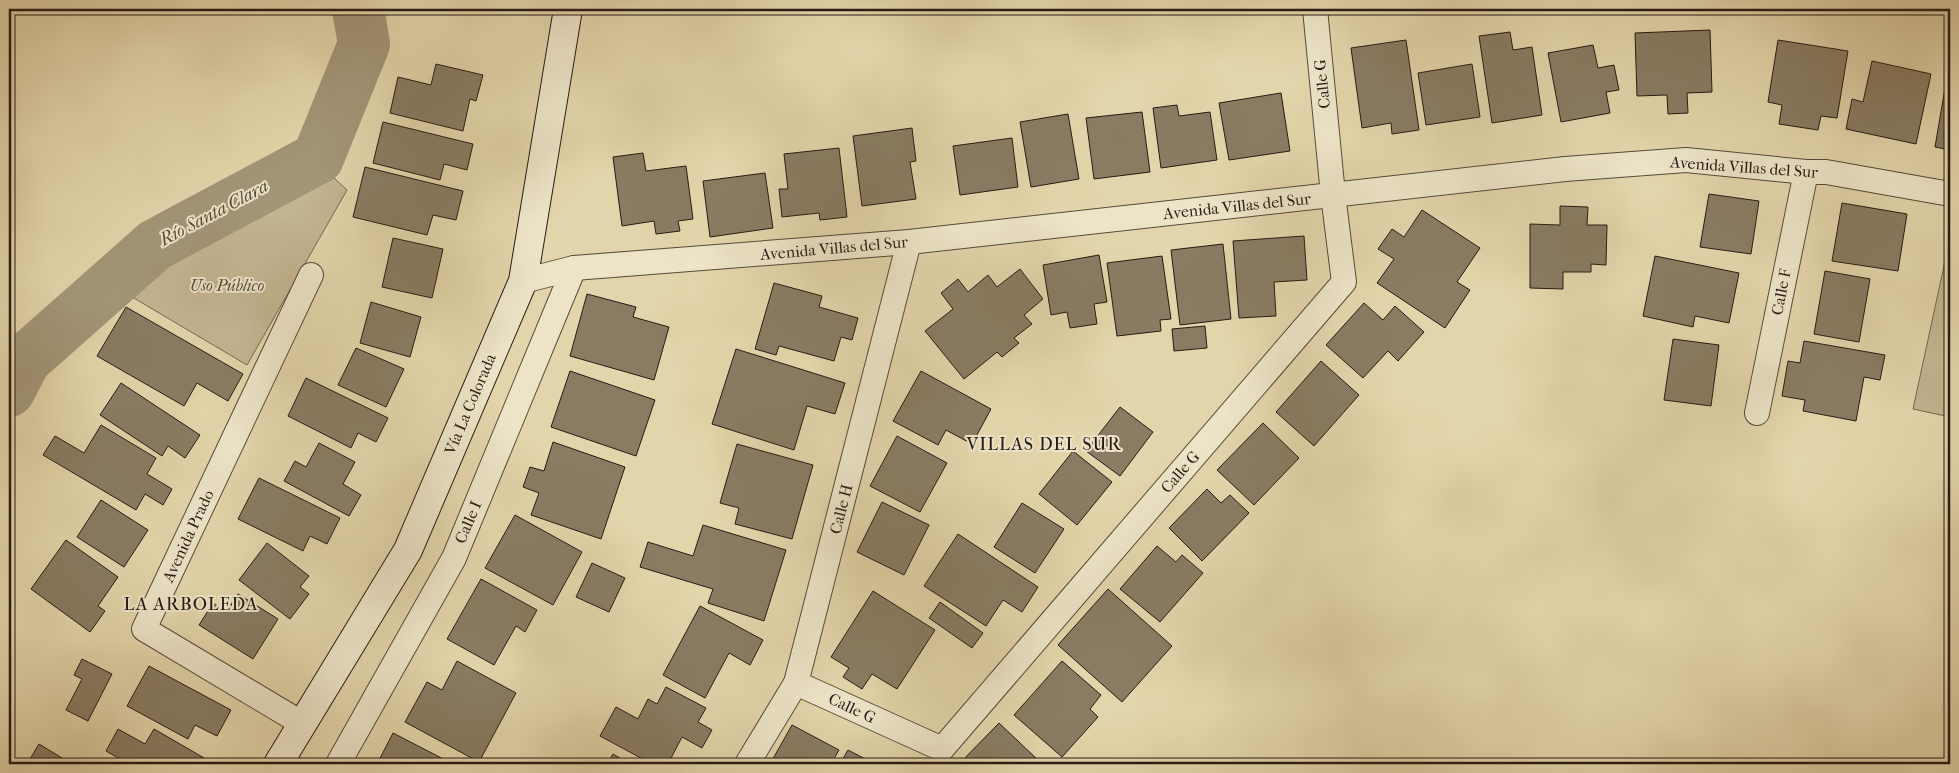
<svg xmlns="http://www.w3.org/2000/svg" width="1959" height="773" font-family="'IM FELL French Canon',serif">
<rect width="100%" height="100%" fill="#e3d5ab"/>
<filter id="stains"><feTurbulence type="fractalNoise" baseFrequency=".004" numOctaves="4"/><feColorMatrix values="0 0 0 0 .2 0 0 0 0 .09 0 0 0 0 .02 0 0 0 .5 -.17"/></filter>
<radialGradient id="worn" r=".72"><stop offset=".6" stop-color="#630" stop-opacity="0"/><stop offset="1" stop-color="#630" stop-opacity=".3"/></radialGradient>
<g fill="#c3b591" stroke="#756852">
<polygon points="321,166 347,190 247,365 127,294 213,224"/>
<polygon points="1950,238 1950,417 1913,409"/>
</g>
<g fill="none" stroke-linecap="round" stroke-linejoin="round">
<polyline stroke="#a39678" stroke-width="52" points="9,391 25,360 155,245 318,158 364,44 358,9"/>
</g>
<g fill="#897c63" stroke="#271b14">
<polygon points="1710,30 1712,92 1687,93 1688,113 1668,114 1667,95 1637,96 1635,33"/>
<polygon points="1510,32 1513,50 1532,47 1542,115 1492,123 1479,36"/>
<polygon points="1406,40 1419,130 1392,134 1391,123 1362,128 1351,48"/>
<polygon points="1778,40 1848,51 1837,118 1821,116 1818,130 1779,124 1782,105 1768,102"/>
<polygon points="1593,45 1598,68 1614,65 1619,90 1606,92 1610,113 1561,122 1548,53"/>
<polygon points="1872,61 1931,74 1916,144 1846,129 1852,99 1863,102"/>
<polygon points="436,64 483,75 476,101 470,99 463,131 390,113 398,77 431,85"/>
<polygon points="1472,64 1480,117 1426,125 1418,73"/>
<polygon points="1946,82 1950,82 1950,150 1935,147"/>
<polygon points="1281,93 1290,151 1229,160 1219,103"/>
<polygon points="1177,105 1179,116 1210,112 1217,160 1161,168 1153,108"/>
<polygon points="1142,112 1150,172 1094,179 1086,118"/>
<polygon points="1068,114 1079,179 1031,187 1020,122"/>
<polygon points="383,122 473,144 467,170 444,164 440,180 373,163"/>
<polygon points="912,128 916,161 910,162 916,199 862,206 853,136"/>
<polygon points="1012,138 1018,187 960,195 953,146"/>
<polygon points="839,148 847,217 820,220 819,213 782,217 779,189 788,189 784,154"/>
<polygon points="643,153 646,171 686,166 693,219 678,221 680,231 656,234 654,221 622,226 613,157"/>
<polygon points="365,167 463,191 456,220 433,215 427,235 353,217"/>
<polygon points="765,173 773,228 710,237 703,181"/>
<polygon points="1709,194 1759,201 1751,254 1700,247"/>
<polygon points="1842,203 1907,214 1898,271 1832,261"/>
<polygon points="1560,206 1588,207 1587,225 1607,225 1606,265 1591,264 1591,272 1563,272 1563,289 1530,288 1530,224 1560,225"/>
<polygon points="1422,210 1480,248 1457,282 1470,290 1445,328 1377,283 1394,259 1378,249 1392,229 1404,237"/>
<polygon points="1304,236 1307,280 1274,282 1276,316 1239,318 1233,241"/>
<polygon points="393,238 443,249 432,298 382,287"/>
<polygon points="1223,244 1231,319 1180,325 1171,250"/>
<polygon points="1099,255 1107,302 1094,304 1097,324 1070,328 1067,312 1051,315 1043,265"/>
<polygon points="1162,256 1171,319 1160,320 1161,331 1117,336 1107,263"/>
<polygon points="1655,256 1739,273 1729,323 1695,316 1693,327 1643,316"/>
<polygon points="1020,269 1043,299 1024,315 1032,324 1014,338 1019,343 1002,357 997,352 964,379 925,331 953,309 941,293 958,279 968,292 988,275 997,287"/>
<polygon points="1825,271 1870,279 1859,342 1814,334"/>
<polygon points="774,283 822,296 819,307 858,318 852,340 841,337 834,361 779,346 776,355 755,349"/>
<polygon points="587,294 636,307 633,317 669,327 654,380 570,356"/>
<polygon points="371,302 421,317 410,357 360,343"/>
<polygon points="1364,303 1383,320 1395,306 1424,332 1398,361 1388,351 1363,378 1326,345"/>
<polygon points="126,307 243,374 228,401 197,383 184,406 97,356"/>
<polygon points="1205,326 1207,348 1174,351 1172,329"/>
<polygon points="1673,339 1719,345 1711,406 1664,400"/>
<polygon points="1804,341 1885,355 1880,380 1864,377 1856,421 1803,411 1805,400 1782,396 1788,361 1800,363"/>
<polygon points="356,348 404,369 386,407 338,385"/>
<polygon points="736,349 845,383 835,414 807,406 794,450 712,424"/>
<polygon points="1321,361 1359,395 1314,446 1276,412"/>
<polygon points="570,371 655,400 636,456 551,427"/>
<polygon points="921,371 991,409 972,444 946,430 938,445 893,421"/>
<polygon points="306,378 388,418 376,442 358,433 351,448 288,416"/>
<polygon points="121,383 200,435 185,458 168,446 162,456 100,415"/>
<polygon points="1120,407 1153,432 1120,476 1086,451"/>
<polygon points="1263,423 1299,458 1254,505 1217,470"/>
<polygon points="101,425 156,458 147,474 172,489 163,505 145,494 136,510 43,455 55,436 84,453"/>
<polygon points="897,436 947,463 920,512 870,486"/>
<polygon points="553,442 625,467 601,539 531,515 539,493 523,487 530,467 544,471"/>
<polygon points="319,443 355,462 343,484 361,495 349,516 284,481 295,461 306,467"/>
<polygon points="737,444 813,465 792,539 735,524 739,508 720,503"/>
<polygon points="1073,451 1112,482 1077,525 1039,494"/>
<polygon points="259,478 340,518 327,544 310,536 303,551 238,519"/>
<polygon points="1207,489 1221,503 1230,495 1249,513 1202,561 1169,528"/>
<polygon points="101,500 148,530 124,567 77,537"/>
<polygon points="882,502 929,525 904,575 857,552"/>
<polygon points="1022,503 1064,529 1035,573 994,547"/>
<polygon points="515,515 582,552 553,605 485,568"/>
<polygon points="703,525 786,550 764,621 708,603 713,589 640,567 648,542 693,556"/>
<polygon points="958,534 1038,587 1022,612 1003,600 986,626 924,586"/>
<polygon points="66,540 118,577 98,606 105,611 90,632 31,589"/>
<polygon points="267,543 309,576 300,587 309,594 290,619 239,580"/>
<polygon points="1157,546 1176,562 1182,555 1203,573 1160,622 1120,589"/>
<polygon points="592,563 625,578 609,612 576,597"/>
<polygon points="481,579 537,610 525,632 516,626 494,665 447,639"/>
<polygon points="1108,589 1172,646 1122,702 1058,645"/>
<polygon points="873,591 935,630 897,689 872,674 862,689 843,677 849,668 831,657"/>
<polygon points="238,594 278,619 253,659 199,625 213,603 226,612"/>
<polygon points="940,602 983,633 972,648 929,618"/>
<polygon points="700,606 763,640 750,665 729,653 705,698 663,675"/>
<polygon points="82,659 112,674 88,721 66,710 82,679 74,675"/>
<polygon points="457,661 516,693 479,762 405,722 427,682 442,690"/>
<polygon points="1062,661 1101,695 1090,709 1098,717 1062,757 1014,715"/>
<polygon points="149,666 231,710 217,736 195,725 188,739 127,706"/>
<polygon points="666,687 706,708 698,722 712,730 702,748 682,737 668,764 652,764 600,736 616,707 638,719 648,699 657,704"/>
<polygon points="999,723 1038,760 1034,764 959,764"/>
<polygon points="792,725 839,750 831,764 770,764"/>
<polygon points="118,729 145,744 154,729 211,762 210,764 129,764 106,751"/>
<polygon points="393,733 453,764 377,764"/>
<polygon points="39,744 67,761 65,764 27,764"/>
<polygon points="848,750 875,764 840,764"/>
<polygon points="613,754 630,764 607,764"/>
</g>
<g fill="none" stroke-linecap="round" stroke-linejoin="round">
<g stroke="#564a3a" stroke-width="26">
<g id="street">
<polyline points="523,281 574,268 909,242 1565,169 1686,160 1806,172 1826,172 1950,194"/>
<polyline points="1757,413 1806,172"/>
<polyline points="796,683 942,749 1344,282 1333,195 1315,9"/>
<polyline points="303,724 144,629 311,275"/>
<polyline points="338,764 454,558 574,268"/>
<polyline points="747,764 796,683 909,242"/>
</g>
</g>
<g stroke="#271b14" stroke-width="30">
<polyline id="secondary" points="278,764 408,550 523,281 568,9"/>
</g>
<use href="#street" stroke="#ede4c8" stroke-width="24"/>
<use href="#secondary" stroke="#ede4c8" stroke-width="28"/>
</g>
<g text-anchor="middle" dominant-baseline="central" stroke-width="4" stroke-linejoin="round" paint-order="stroke">
<g font-size="16" fill="#271b14" stroke="#ede4c8">
<text transform="translate(1322 84) rotate(-96)">Calle G</text>
<text transform="translate(1744 167) rotate(4)">Avenida Villas del Sur</text>
<text transform="translate(1237 206) rotate(-6)">Avenida Villas del Sur</text>
<text transform="translate(834 248) rotate(-5)">Avenida Villas del Sur</text>
<text transform="translate(1781 292) rotate(-79)">Calle F</text>
<text transform="translate(470 404) rotate(-67)">Vía La Colorada</text>
<text transform="translate(1180 472) rotate(-49)">Calle G</text>
<text transform="translate(841 509) rotate(-76)">Calle H</text>
<text transform="translate(468 522) rotate(-67)">Calle I</text>
<text transform="translate(188 536) rotate(-65)">Avenida Prado</text>
<text transform="translate(852 708) rotate(25)">Calle G</text>
</g>
<g font-size="16" font-style="italic" fill="#56493a" stroke="#ede4c8">
<text x="227" y="285">Uso Público</text>
</g>
<g font-size="18" font-style="italic" fill="#594c3c" stroke="#ede4c8">
<text transform="translate(214 213) rotate(-28)">Río Santa Clara</text>
</g>
<g font-size="18" letter-spacing="1" fill="#271b14" stroke="#ede4c8">
<text x="1044" y="444">VILLAS DEL SUR</text>
<text x="191" y="604">LA ARBOLEDA</text>
</g>
</g>
<rect width="1959" height="773" fill="none" stroke="#e3d5ab" stroke-width="30"/>
<rect x="10" y="10" width="1939" height="753" fill="none" stroke="#271b14" stroke-width="2.5"/>
<rect x="15" y="15" width="1929" height="743" fill="none" stroke="#271b14"/>
<rect width="100%" height="100%" filter="url(#stains)"/>
<rect width="100%" height="100%" fill="url(#worn)"/>
</svg>
